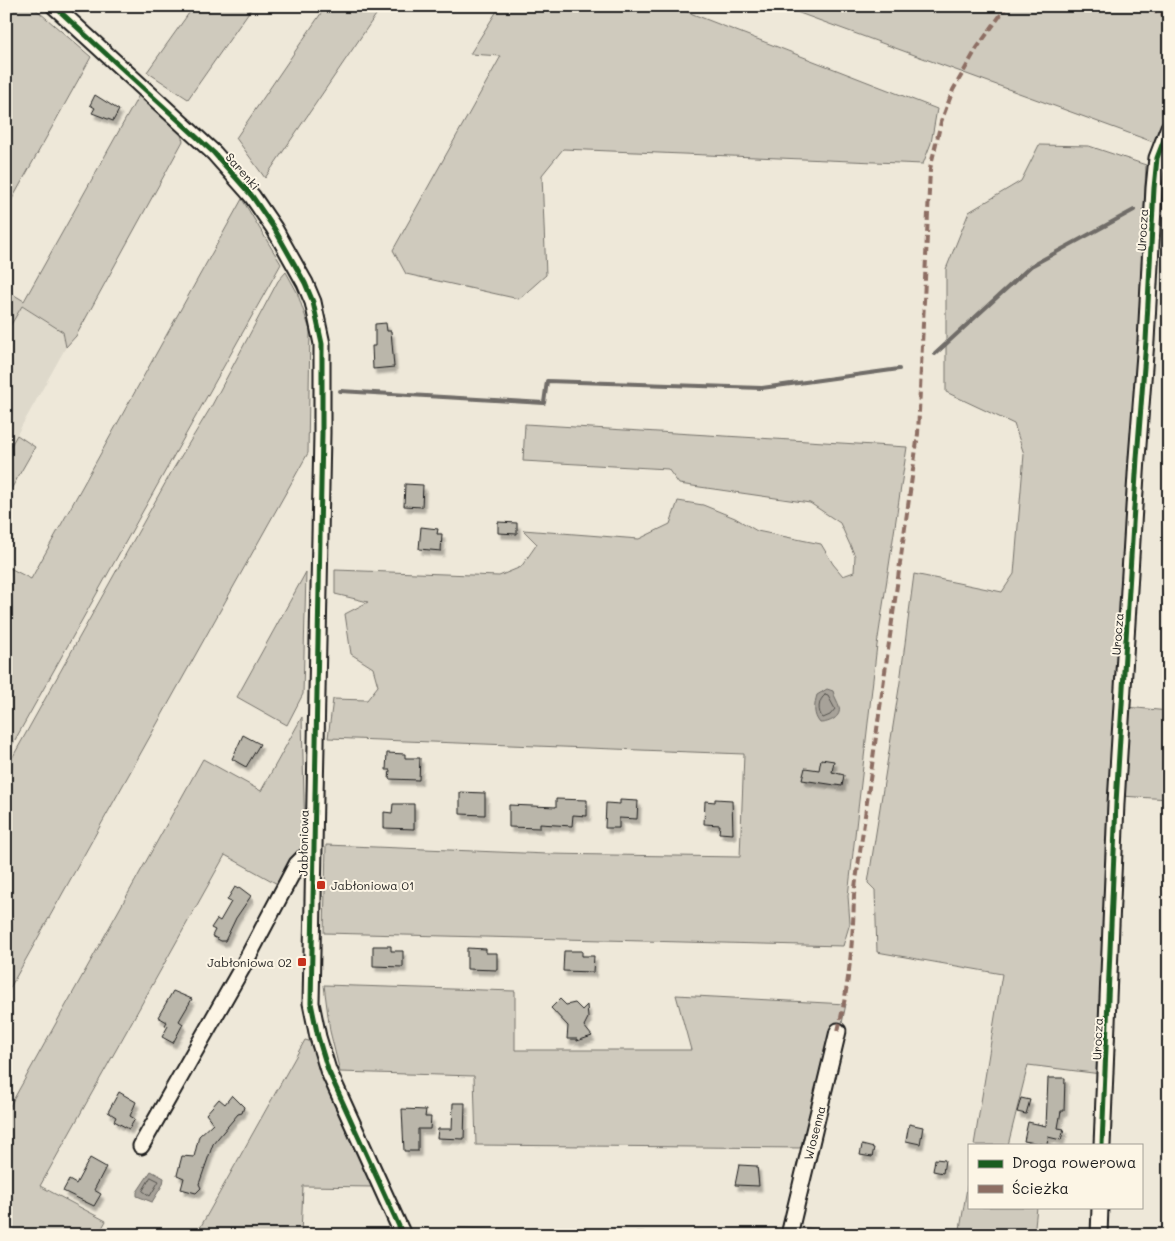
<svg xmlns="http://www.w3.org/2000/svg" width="1175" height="1241" font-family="Mali,sans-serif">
<defs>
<filter id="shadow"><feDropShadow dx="3" dy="5" stdDeviation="1" flood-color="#0004"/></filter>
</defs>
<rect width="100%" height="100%" fill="#eee8d9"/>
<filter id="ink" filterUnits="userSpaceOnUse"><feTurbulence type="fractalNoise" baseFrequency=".02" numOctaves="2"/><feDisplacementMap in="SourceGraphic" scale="10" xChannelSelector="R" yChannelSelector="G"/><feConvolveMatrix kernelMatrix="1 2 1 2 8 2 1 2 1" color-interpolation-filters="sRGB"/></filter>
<g filter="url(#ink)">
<polygon fill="#ded9cb" points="21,306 63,332 66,347 6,454 6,333"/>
<g fill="#cfcabd" stroke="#76736c">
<polygon points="6,6 32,6 91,57 6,210"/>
<polygon points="194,6 253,6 188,99 147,72"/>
<polygon points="326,6 382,6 265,178 236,138"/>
<polygon points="500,6 672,6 937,109 931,143 923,164 563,149 542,175 546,275 519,299 406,274 393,250 501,56 470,54"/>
<polygon points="780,6 1169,6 1169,121 1156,143"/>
<polygon points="139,95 180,132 183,141 76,336 66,347 63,332 22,306 6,333 6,290 24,301"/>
<polygon points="1039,145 1089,146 1146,165 1132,464 1110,765 1101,1074 1028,1065 1008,1145 974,1145 1002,974 877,952 875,890 868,883 900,682 914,574 1002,592 1014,574 1024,454 1014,424 946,392 946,269 969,212 1021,181"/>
<polygon points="242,199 281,264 6,756 6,566 31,579"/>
<polygon points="286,272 297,292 310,330 308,453 6,995 6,769 172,471 211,407 278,281"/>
<polygon points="525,424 907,447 877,645 848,896 850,923 843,946 324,933 326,845 547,854 740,857 744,754 328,738 333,699 367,700 378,686 373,668 351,654 345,614 368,602 335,594 335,570 499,576 521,567 537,544 523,530 639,539 670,524 678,501 703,505 735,518 757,531 821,544 833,564 843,576 854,572 855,556 840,523 810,503 679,484 668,469 523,461"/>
<polygon points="17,435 35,447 6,498 6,454"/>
<polygon points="306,572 303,694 287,725 237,697"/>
<polygon points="1126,707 1169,711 1169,799 1121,796"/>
<polygon points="302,717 305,839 281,886 225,855 40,1186 106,1221 98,1235 6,1235 6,1113 203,759 261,791"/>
<polygon points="324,985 515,991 515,1050 691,1050 676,995 846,1004 840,1033 804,1148 476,1145 474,1076 340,1072 330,1031"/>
<polygon points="305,1040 309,1041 374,1187 303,1186 301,1235 196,1235"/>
<polygon points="969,1176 969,1207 1037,1207 1034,1235 959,1235"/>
<polygon points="795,1226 853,1235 793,1235"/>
<polygon points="455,1228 685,1234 461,1235"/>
</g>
<g fill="#a7a299" stroke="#6f6c67">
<path d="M827,689l6,2c1,6 5,10 6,16 3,10 -10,16 -19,16 -7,-8 -6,-18 -3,-28z"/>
<polygon points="151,1171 164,1178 163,1184 152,1202 137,1196 137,1192"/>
</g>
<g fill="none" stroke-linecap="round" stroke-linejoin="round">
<g stroke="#54524e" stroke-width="1">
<path d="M825,695l3,1 7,13 -5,6 -7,3c-6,-6 -5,-18 2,-23z"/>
<polygon points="151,1177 159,1181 150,1196 143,1191"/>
</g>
<g stroke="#6f6c67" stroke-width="4">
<polyline points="1163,168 1169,153"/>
<polyline points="935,354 1031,266 1134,210"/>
<polyline points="340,391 544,403 547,381 762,388 899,369"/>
</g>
</g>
<g fill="#bab6aa" stroke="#1c1c1c" filter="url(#shadow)">
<polygon points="95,95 119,110 113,121 92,113 95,108 90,105"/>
<polygon points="386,323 387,331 391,331 394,367 373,369 372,346 375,346 375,324"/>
<polygon points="405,484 423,485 422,507 404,506"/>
<polygon points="498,522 517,523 517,534 498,533"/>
<polygon points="421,527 438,529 437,534 442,534 441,551 419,549"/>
<polygon points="243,735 260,744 246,767 232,759"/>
<polygon points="387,753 405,754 405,758 420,758 419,780 389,779 390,770 386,770"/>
<polygon points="821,759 834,761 832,772 844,775 842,786 802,780 805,768 819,770"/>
<polygon points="460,792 485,793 485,815 460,814"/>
<polygon points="556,799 587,800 587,816 573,815 572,826 540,824 540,828 509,827 509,805 556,807"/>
<polygon points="715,799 732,800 733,834 719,833 720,825 704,824 705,801 715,802"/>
<polygon points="620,800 638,801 637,819 619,818 619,828 605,828 606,803 620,804"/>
<polygon points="393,804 414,804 414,829 384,828 384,812 392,813"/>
<polygon points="235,887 238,889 239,887 251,896 236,918 225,941 221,941 212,936 215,930 211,928 217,919 220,921 231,902 227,900"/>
<polygon points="373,946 391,946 391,951 403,951 403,967 373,966"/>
<polygon points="467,948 486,949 486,953 497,953 497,970 467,969"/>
<polygon points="564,951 582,951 582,956 594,956 593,972 563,971"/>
<polygon points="173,991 192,999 179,1021 183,1024 173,1043 162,1037 168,1026 165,1025 167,1022 158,1017"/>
<polygon points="560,999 566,1005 575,1003 582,1010 587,1005 588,1018 584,1026 592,1036 577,1041 577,1039 567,1039 568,1026 551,1008"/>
<polygon points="1048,1078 1065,1078 1064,1111 1061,1111 1058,1128 1064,1129 1061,1140 1048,1137 1047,1145 1024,1141 1028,1122 1046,1126"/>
<polygon points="119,1092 136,1102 130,1116 135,1119 129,1129 114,1121 116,1117 108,1112"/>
<polygon points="232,1095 244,1107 242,1113 238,1114 213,1144 199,1184 201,1188 196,1193 181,1189 184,1178 177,1175 182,1156 194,1157 199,1136 213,1123 206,1114 219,1099 225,1104"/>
<polygon points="1021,1098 1030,1100 1026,1114 1017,1112"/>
<polygon points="453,1103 465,1103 464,1139 437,1138 438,1129 452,1129"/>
<polygon points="402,1109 426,1110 425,1117 431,1117 430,1129 418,1129 418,1151 404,1151"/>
<polygon points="909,1124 923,1127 920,1144 906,1141"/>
<polygon points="862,1145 874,1148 872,1157 860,1155"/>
<polygon points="90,1158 106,1167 94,1190 101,1194 94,1206 63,1191 69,1180 76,1184"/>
<polygon points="935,1159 945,1160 943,1173 933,1171"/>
<polygon points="739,1165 757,1166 759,1186 735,1185"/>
</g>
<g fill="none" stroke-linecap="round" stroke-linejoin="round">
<g stroke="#1c1c1c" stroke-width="19">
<g id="minor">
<polyline points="54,6 214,153 252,196 274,228 305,283 313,302 322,344 322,433 311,1003 318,1037 328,1070 403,1235"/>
<polyline points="1102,1145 1116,803 1137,458 1146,341 1154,188 1157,158 1169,127"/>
<polyline points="141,1146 242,968 297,864 303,858 313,855"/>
<polyline points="789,1235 838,1031"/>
<polyline points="1099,1235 1100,1207"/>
</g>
</g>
<use href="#minor" stroke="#fcf5e5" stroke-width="15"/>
<g stroke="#8d6e63" stroke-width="4" stroke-dasharray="8 4" stroke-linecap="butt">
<polyline points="1138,6 1169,16"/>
<path d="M838,1031c11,-46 15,-88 16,-136l64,-461 12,-265 11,-47 12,-32 24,-42 30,-42"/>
</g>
<g stroke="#fcf5e5" stroke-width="8">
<g id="cycleway">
<polyline points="54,6 214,153 252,196 274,228 305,283 313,302 322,344 322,433 311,1003 318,1037 328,1070 403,1235"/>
<polyline points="1102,1145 1116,803 1137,458 1146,341 1154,188 1157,158 1169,127"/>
</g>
</g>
<use href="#cycleway" stroke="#1b5e20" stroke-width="5"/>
</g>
</g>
<g fill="#c8321e" stroke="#fcf5e5" stroke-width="2">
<rect x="316" y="880" width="10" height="10" rx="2.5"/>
<rect x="297" y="957" width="10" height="10" rx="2.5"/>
</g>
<g text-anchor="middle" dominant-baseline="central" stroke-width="4" stroke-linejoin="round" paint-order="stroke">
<g font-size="12" fill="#1c1c1c" stroke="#fcf5e5">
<text transform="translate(243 171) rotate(49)">Sarenki</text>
<text transform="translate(1142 230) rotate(-87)">Urocza</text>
<text transform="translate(1117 634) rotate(-86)">Urocza</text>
<text transform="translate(303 843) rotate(-89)">Jabłoniowa</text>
<text transform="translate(1097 1039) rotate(-88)">Urocza</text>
<text transform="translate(814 1133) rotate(-76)">Wiosenna</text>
</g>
<g font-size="12" fill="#1c1c1c" stroke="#fcf5e5" text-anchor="start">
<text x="331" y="885">Jabłoniowa 01</text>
<text x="292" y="962" text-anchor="end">Jabłoniowa 02</text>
</g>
</g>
<rect width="1175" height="1241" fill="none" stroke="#fcf5e5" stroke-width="25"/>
<rect x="12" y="12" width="1150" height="1216" fill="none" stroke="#1c1c1c" stroke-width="2" filter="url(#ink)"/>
<rect x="968" y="1144" width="175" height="65" fill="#fcf5e5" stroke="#a29e95"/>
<rect x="978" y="1160" width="25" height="8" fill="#1b5e20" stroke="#a29e95"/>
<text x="1012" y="1168" font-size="15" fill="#1c1c1c">Droga rowerowa</text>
<rect x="978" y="1185" width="25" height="8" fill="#8d6e63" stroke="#a29e95"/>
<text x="1012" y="1194" font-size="15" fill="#1c1c1c">Ścieżka</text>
</svg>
